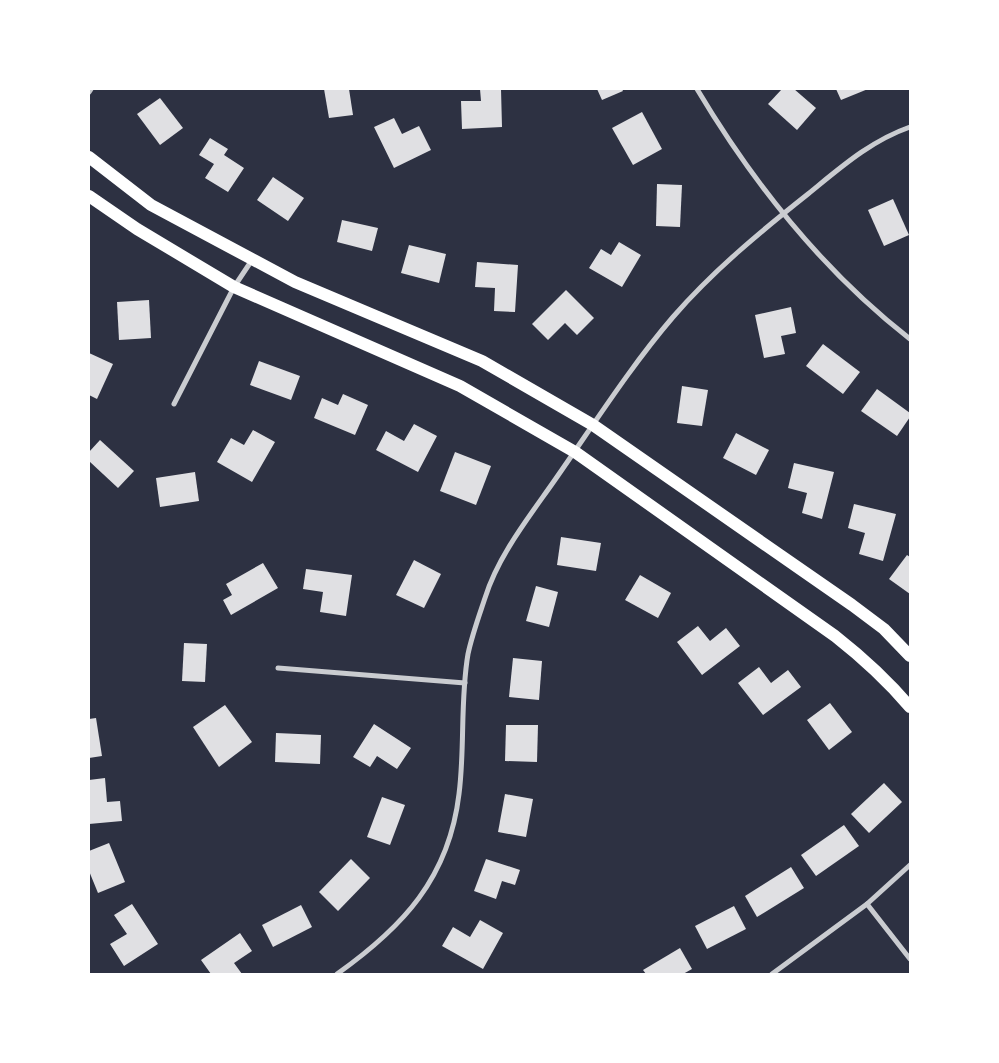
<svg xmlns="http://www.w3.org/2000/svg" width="999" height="1063" font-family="'Fira Sans',sans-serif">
<rect width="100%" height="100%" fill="#2d3142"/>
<g fill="#e0e0e3">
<polygon points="324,89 349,89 353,115 329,118"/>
<polygon points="480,89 501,89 502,127 462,129 461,101 481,101"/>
<polygon points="597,89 622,89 623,91 602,100"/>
<polygon points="782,89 794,89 816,108 797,130 768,104"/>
<polygon points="836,89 868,89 841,100"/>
<polygon points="160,98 183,128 160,145 137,114"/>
<polygon points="642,112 662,149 633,165 612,128"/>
<polygon points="394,118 402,134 419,126 431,150 394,168 374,127"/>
<polygon points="210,138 228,149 224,155 244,168 228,192 205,178 214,164 199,155"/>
<polygon points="273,177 304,198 288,221 257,200"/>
<polygon points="657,184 682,185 680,227 656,226"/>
<polygon points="893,199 909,235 884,246 868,210"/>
<polygon points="342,220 378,228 372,251 337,242"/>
<polygon points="619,242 641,255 622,287 589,268 601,249 611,255"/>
<polygon points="409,245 446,254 439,283 401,273"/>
<polygon points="477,262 518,265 515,312 494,311 495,288 475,287"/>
<polygon points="566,290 594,318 577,335 565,323 548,340 532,324"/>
<polygon points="149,300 151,338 119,340 117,302"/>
<polygon points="791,307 796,333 781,336 785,354 764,358 755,315"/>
<polygon points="823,344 860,372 843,394 806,366"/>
<polygon points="89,353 113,364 97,399 89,395"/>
<polygon points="259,361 300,376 291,400 250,385"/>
<polygon points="682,386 708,390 702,426 677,423"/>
<polygon points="877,389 910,413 910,417 897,436 861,411"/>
<polygon points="343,394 368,405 355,435 314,418 322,398 338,405"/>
<polygon points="414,424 437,436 418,472 376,450 386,431 404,441"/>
<polygon points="253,430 275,442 252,482 217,462 231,438 244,445"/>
<polygon points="736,433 769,450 756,475 723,458"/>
<polygon points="100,440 134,471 118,488 89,461 89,452"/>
<polygon points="455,452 491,466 476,505 440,491"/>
<polygon points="794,463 834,472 822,519 802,513 807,493 788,488"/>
<polygon points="195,472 199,501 160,507 156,478"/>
<polygon points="854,504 896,514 883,561 859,554 865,533 848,528"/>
<polygon points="561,537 601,543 596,571 557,565"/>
<polygon points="907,555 910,557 910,594 889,579"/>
<polygon points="414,560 441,574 424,608 396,595"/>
<polygon points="263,563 278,588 231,615 223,600 232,595 226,584"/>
<polygon points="306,569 352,575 346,616 320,612 323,592 303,589"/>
<polygon points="640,575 671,593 658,618 625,600"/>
<polygon points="536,586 558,592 549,627 526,621"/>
<polygon points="698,626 710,641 726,628 740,646 702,675 677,642"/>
<polygon points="184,643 207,644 205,682 182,681"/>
<polygon points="513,658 542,661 539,700 509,697"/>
<polygon points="759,667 771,683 788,670 801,687 763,715 738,683"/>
<polygon points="830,703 852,732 829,750 807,720"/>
<polygon points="225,705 252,742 219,767 193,727"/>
<polygon points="96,718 102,756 89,758 89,719"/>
<polygon points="374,724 411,748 397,769 377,756 370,767 353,757"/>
<polygon points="506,725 538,725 537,762 505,761"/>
<polygon points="276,733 321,735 320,764 275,762"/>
<polygon points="105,778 107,802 120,801 122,821 89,824 89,780"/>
<polygon points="884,783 902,802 869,833 851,814"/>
<polygon points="505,794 533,799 526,837 498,832"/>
<polygon points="382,797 405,805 390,845 367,837"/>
<polygon points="844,825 859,846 816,876 801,855"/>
<polygon points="109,843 125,882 98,893 89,871 89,851"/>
<polygon points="351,859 370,878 338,911 319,892"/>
<polygon points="486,859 520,870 515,885 502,881 496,899 474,891"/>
<polygon points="791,867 804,888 757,917 745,896"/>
<polygon points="132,904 158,944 124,966 110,944 127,934 114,915"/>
<polygon points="301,905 312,927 273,947 262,925"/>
<polygon points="734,906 746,929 707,949 695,926"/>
<polygon points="480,920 503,933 483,969 442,946 453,927 470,937"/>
<polygon points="240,933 252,951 234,963 242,974 211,974 201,960"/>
<polygon points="680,948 692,969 683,974 646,974 643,970"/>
</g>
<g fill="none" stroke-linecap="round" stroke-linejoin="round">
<g stroke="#caccd0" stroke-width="5">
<path d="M697,89c56,94 126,182 213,250"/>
<polyline points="89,92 91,89"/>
<polyline points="174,404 234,287 252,260"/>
<polyline points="278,668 465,683"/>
<polyline points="867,904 910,959"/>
<path d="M337,974c66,-47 112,-96 122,-180 6,-46 1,-94 9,-140 4,-19 11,-38 17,-56 14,-45 48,-86 74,-124 37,-53 72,-108 114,-157 40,-46 87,-85 135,-123 32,-26 62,-53 102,-67"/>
<polyline points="772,974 867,904 910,865"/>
</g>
<g stroke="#fff" stroke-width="12">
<polyline points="89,157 151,205 252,259 295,282 482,361 593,425 852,605 884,629 910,656"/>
<path d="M89,196l48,33 97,58 226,99 115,66 260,184c28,22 52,44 75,71"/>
</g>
</g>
<rect width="999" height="1063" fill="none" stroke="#ffffff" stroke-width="180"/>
</svg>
